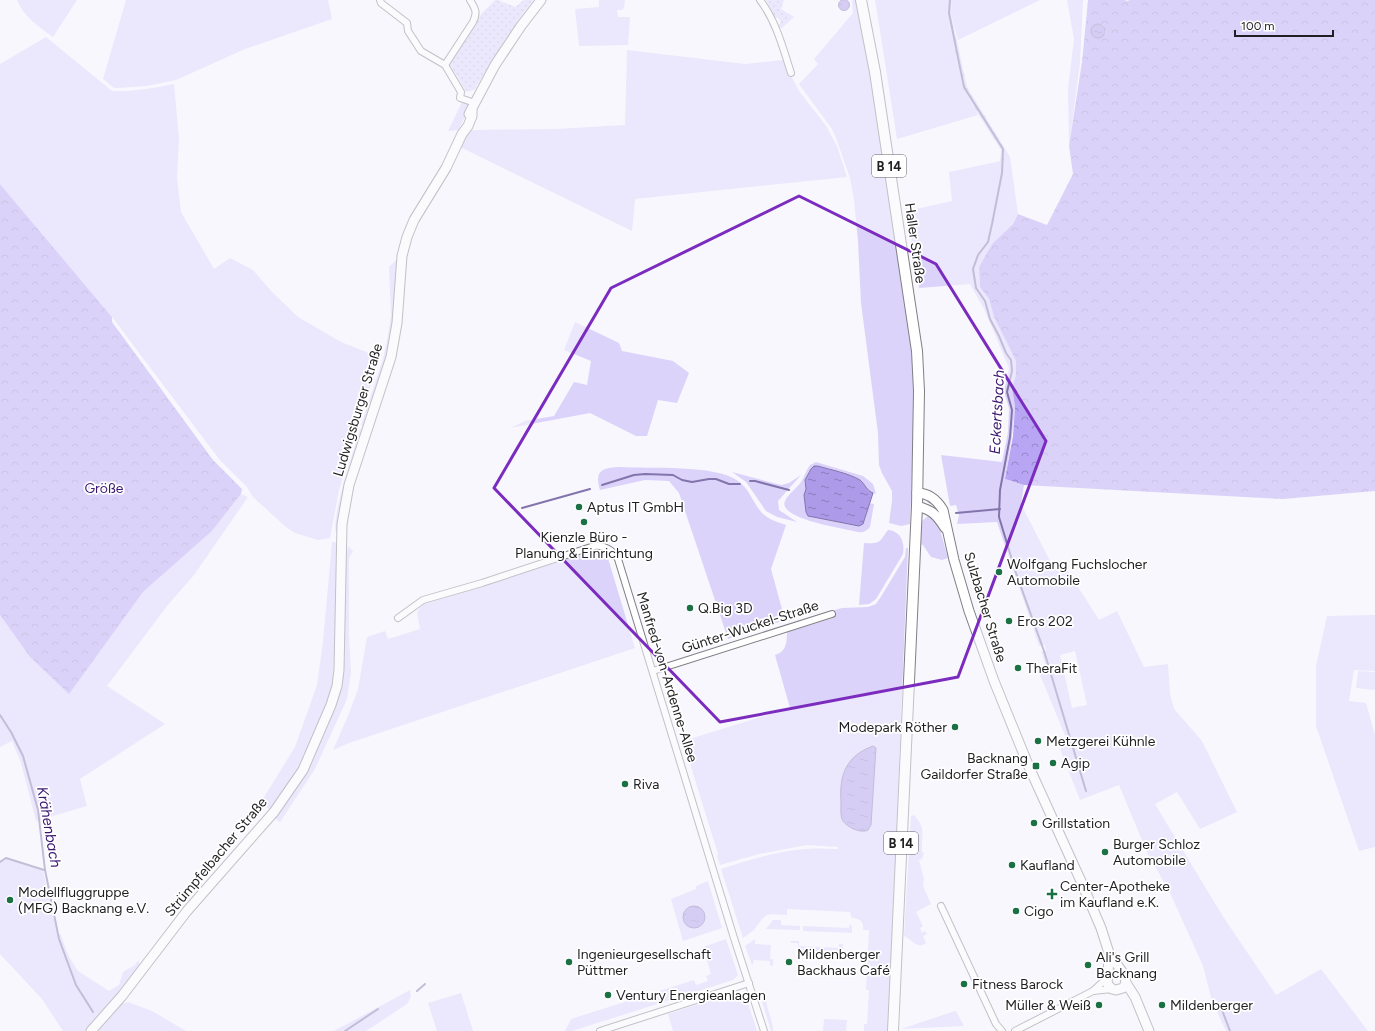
<svg xmlns="http://www.w3.org/2000/svg" width="1375" height="1031" font-family="Figtree,sans-serif">
<defs>
<pattern id="forest-crowns" width="20" height="18" patternUnits="userSpaceOnUse"><rect width="20" height="18" fill="#b8a5f4"/><path d="M2 6a3 3 0 1 1 6 0M12 15a3 3 0 1 1 6 0" fill="none" stroke="#9586c5"/></pattern>
<pattern id="wetland-marsh" width="20" height="14" patternUnits="userSpaceOnUse"><rect width="20" height="14" fill="#dcd3fb"/><path d="M1 5h8M5 5V1M11 12h8M15 12V8" fill="none" stroke="#bcb5d7"/></pattern>
<pattern id="park-dots" width="8" height="8" patternUnits="userSpaceOnUse"><rect width="8" height="8" fill="#dcd3fb"/><path d="M2 2h.1M6 6h.1" fill="none" stroke="#bcb5d7" stroke-width="1.8" stroke-linecap="round"/></pattern>
<pattern id="water-ripples" width="26" height="14" patternUnits="userSpaceOnUse"><rect width="26" height="14" fill="#ad9ae8"/><path d="M2 4q2-2 4 0t4 0M15 11q2-2 4 0t4 0" fill="none" stroke="#8c7dbc"/></pattern>
</defs>
<rect width="100%" height="100%" fill="#f8f7fd"/>
<g fill="#dcd3fb" fill-rule="evenodd">
<path d="M17,0h60l-24,37c-14,-10 -30,-21 -36,-37z"/>
<polygon points="126,0 328,0 332,19 245,49 176,80 147,86 118,88 114,88 103,79"/>
<polygon points="599,0 625,0 624,8 622,10 617,10 618,17 630,17 628,45 579,46 575,9 599,7"/>
<polygon points="852,0 858,0 909,326 915,390 910,524 901,526 889,523 892,501 892,491 882,473 879,465 878,433 861,303 858,241 854,200 850,178 836,138 832,129 799,84 818,64 814,59 853,13"/>
<polygon points="875,0 948,0 947,13 963,89 978,115 897,139 880,31"/>
<polygon points="952,0 1040,0 958,40 951,14"/>
<polygon points="1067,0 1083,0 1080,63 1069,146 1068,89 1074,39"/>
<path d="M46,37l66,54c21,1 42,-3 62,-7l5,54 -2,40 4,34 33,57 16,-11 23,12 19,22 26,25 43,25 38,15 -40,133 -9,48 -12,2 -23,-7 -8,-5 -34,-31 -6,-10 -28,-28 -107,-142 -112,-133v-120z"/>
<polygon points="627,50 745,64 783,60 799,91 827,127 832,137 837,146 847,177 635,199 632,231 460,147 469,130 556,129 625,125"/>
<path d="M462,102l5,1c4,7 -6,19 -8,27l-11,1z"/>
<path d="M1004,147l6,10 8,57 -5,10 -21,20 -13,23 1,20 9,12 5,18 22,44v14l-4,12 3,21 -3,28 -7,43 19,6 -3,19 29,57 18,10 31,49 18,-9 27,56 24,-3 2,30 4,15 28,32 35,71 -37,17 -23,-37 -22,12 67,111 54,80 45,-26 47,62h-142l-14,-30 -9,-35 -32,-71 -24,-43 -28,-67 -39,15 -20,-51 9,-4 -29,-70 6,-9 -5,-15h5l-1,-6 -6,1 -42,-124 -40,2 2,-9 -3,-10 -6,1 -9,-51 61,7 6,-30 1,-24 -5,-16 5,-24 -25,-59 -14,-25 -51,4 -12,-77 45,-10 -3,-29 52,-11 3,2zM1075,651l12,54 -15,3 -12,-53z"/>
<polygon points="398,258 395,329 366,427 361,425 383,359 388,335 391,315 389,267"/>
<polygon points="575,322 619,343 622,351 673,361 689,373 677,403 658,400 647,436 636,436 590,413 510,428 525,421 554,416 574,382 587,385 591,361 564,350"/>
<path d="M360,429l4,2 -26,102h-2c-5,-17 18,-83 24,-104z"/>
<path d="M816,462l47,14 10,8 3,10 -6,-2 -5,-7 -12,-8 -48,3 1,9 -2,6 2,17 59,8 4,-17 5,1 -4,23c-3,4 -7,6 -12,5 -12,-3 -81,-13 -73,-31 3,-7 12,-13 16,-19 4,-6 5,-12 9,-17z"/>
<path d="M620,467c29,2 95,-3 118,14 11,7 15,22 24,32 6,6 15,9 24,12l-15,44 14,51 -57,19 -49,-146 -10,-12 -24,-1 -45,10c-6,-20 2,-22 20,-23z"/>
<polygon points="732,472 781,485 789,483 801,475 778,501 779,510 797,522 777,517 766,511 746,482"/>
<polygon points="241,494 248,497 194,575 167,606 107,686 165,724 80,779 87,806 36,821 21,763 12,741 0,747 0,615 30,657 69,693 143,592 212,531"/>
<polygon points="928,516 931,516 938,523 948,558 942,560 931,557 923,545 920,544 921,522"/>
<path d="M888,530c13,1 17,13 15,24l-27,45 -7,5 -10,1 5,-62c17,1 15,-1 24,-13z"/>
<polygon points="332,542 335,542 338,545 335,676 325,713 302,764 271,811 261,802 295,747 317,685 323,642"/>
<polygon points="348,546 353,551 349,558 349,635 351,672 347,699 315,769 280,822 273,817 337,698 344,552 347,552"/>
<path d="M906,548h2l-20,483h-24v-7h3l2,-34h-3l3,-60h-6v-6l-3,-4 -9,-3 -1,-5 -63,-3v6l-15,-1 -5,1 -5,4 -8,11 -11,8 -22,-69c27,-9 57,-18 86,-20 10,-1 21,0 31,0v-2l-31,-2 -48,9 -39,11 -3,-9 1,-2 -35,-113 107,-33 -15,-53c11,-3 12,-12 12,-23l46,-14 -2,-7 11,-3 26,-1 8,-3 6,-9 23,-38zM876,748l-5,77 -3,4 -25,-8 -3,-26z"/>
<polygon points="599,551 607,555 635,648 349,743 333,750 350,711 358,689 367,637 385,631 388,639 420,629 417,612 420,608 424,604 590,552"/>
<polygon points="1375,615 1375,671 1354,670 1349,701 1366,703 1375,735 1375,847 1359,851 1316,726 1316,666 1327,616"/>
<polygon points="1358,671 1375,672 1375,690 1356,688"/>
<path d="M914,815c13,15 7,19 8,37l2,1 -2,6 -3,1 5,19 -1,7 8,18 -15,8 7,14 -3,2 2,5 3,-2 2,3 -4,2 3,7c-9,7 -14,-4 -22,-7l7,-120z"/>
<polygon points="6,859 43,871 58,938 60,933 69,957 78,971 109,991 119,985 123,972 135,965 138,960 141,966 87,1031 63,1031 42,999 0,954 0,863"/>
<polygon points="708,881 722,928 683,941 671,899 696,889 696,886"/>
<polygon points="773,920 781,920 781,925 800,926 800,930 766,929"/>
<polygon points="850,924 852,926 852,933 803,931 803,926 849,928"/>
<polygon points="726,939 738,975 733,980 572,1031 565,1031 571,1019 694,980 696,985 708,981 706,976 711,974 703,947"/>
<polygon points="755,939 755,944 771,945 770,959 773,959 773,966 770,965 770,961 754,960 753,964 752,965 745,946"/>
<polygon points="791,941 799,941 799,946 839,948 839,944 843,944 843,954 806,952 805,957 798,957 798,943 791,943"/>
<polygon points="410,990 411,997 407,1004 366,1031 334,1031"/>
<polygon points="736,992 745,996 747,1000 757,1031 673,1031 668,1014"/>
<polygon points="461,993 473,1031 437,1031 428,1003"/>
<path d="M765,993l1,2c-1,12 7,23 7,36h-2l-11,-36z"/>
<polygon points="128,1002 152,1011 186,1031 95,1031 119,1005"/>
<polygon points="956,1011 964,1026 901,1029 955,1011"/>
<polygon points="824,1019 847,1020 846,1031 823,1031"/>
</g>
<g fill="url(#forest-crowns)" fill-rule="evenodd">
<path d="M1088,0h36l3,1 3,-1h245v491l-92,8 -259,-14 -19,-6 8,-43 2,-29 -3,-20 4,-12v-14l-22,-44 -5,-18 -9,-12 -1,-20 13,-23 21,-20 5,-10 29,11 26,-51 -4,-28 13,-84zM1098,24l5,1 3,7 -1,2 -8,4 -4,-2 1,-10z"/>
<polygon points="0,184 112,317 112,322 213,460 242,489 241,494 212,531 143,592 69,694 30,657 0,615"/>
</g>
<polygon fill="url(#wetland-marsh)" points="948,0 952,0 951,14 967,87 1004,147 1004,163 1000,164 1001,150 963,90 947,13"/>
<g fill="url(#park-dots)">
<path d="M495,0h3l17,7 9,-7h9c-21,28 -40,58 -58,89l-7,3 -3,-2 -16,-27 33,-50z"/>
<polygon points="766,0 784,0 781,9 794,17 782,28 778,28 777,27 781,22 778,17 775,19"/>
</g>
<g fill="url(#water-ripples)" stroke="#8375ac">
<circle cx="844" cy="5" r="5.5"/>
<circle cx="1098" cy="31" r="7"/>
<path d="M814,466h4c13,4 30,7 42,14 5,4 7,11 13,13l-10,31 -4,2 -51,-10 -2,-4 -2,-17 2,-6 -1,-9 6,-11z"/>
<path d="M873,746l3,2 -5,77c-1,1 -2,4 -3,5 -7,4 -21,-3 -25,-9 -3,-5 -2,-13 -2,-19 -2,-27 5,-46 32,-56z"/>
<circle cx="694" cy="917" r="11"/>
</g>
<g fill="none" stroke-linecap="round" stroke-linejoin="round">
<g stroke="#8375ac" stroke-width="2">
<polyline points="950,0 949,13 964,87 1003,149 1002,173 992,224 988,242 978,255 973,269 976,288 985,301 990,319 999,336 1006,353 1011,360 1012,371 1007,392 1012,410 1010,437 1000,490 999,517 1016,573 1044,651 1086,791"/>
<polyline points="750,481 755,481 789,490"/>
<polyline points="602,485 634,475 645,474 673,475 682,480 692,482 709,479 716,479 729,484 740,484"/>
<polyline points="522,508 590,489"/>
<polyline points="956,513 1000,509"/>
<polyline points="0,715 11,732 23,756 38,810 45,870 59,939 76,985 93,1012"/>
<polyline points="0,862 6,858 44,870"/>
<polyline points="417,991 425,984"/>
<polyline points="1217,1009 1222,1010 1230,1031"/>
<polyline points="345,1031 378,1009"/>
</g>
<g stroke="#807f84" stroke-width="8">
<g id="street">
<polyline points="380,0 381,3 407,23 408,31 421,51 445,65 461,92 460,98 475,103"/>
<path d="M760,0c16,21 23,48 31,73"/>
<path d="M445,65l28,-43c5,-11 2,-13 -3,-22"/>
<path d="M398,618l25,-18 59,-17 112,-37c10,-1 19,4 24,13l116,379 30,93"/>
<polyline points="653,671 832,614"/>
<polyline points="941,906 996,1024 1002,1031"/>
<polyline points="1093,991 1112,989"/>
<polyline points="600,1031 749,983"/>
<polyline points="1015,1031 1093,991 1107,978"/>
</g>
</g>
<g stroke="#807f84" stroke-width="11">
<g id="secondary">
<polyline points="469,114 495,65 521,26 541,0"/>
<path d="M917,493c12,0 20,7 26,17l11,50 15,51 25,70 35,86 51,112 21,49 8,25 16,23 1,7 9,14 14,34"/>
<path d="M917,506c15,4 20,9 28,22"/>
<polyline points="1109,953 1108,976 1107,981 1108,985 1112,989 1116,990 1123,988 1126,983"/>
<polyline points="91,1031 122,996 187,911 274,812 303,770 331,705 337,686 339,670 342,524 349,485 391,357 397,323 402,256 407,237 414,220 446,168 462,134 468,126 472,116 472,110"/>
</g>
</g>
<g stroke="#807f84" stroke-width="12">
<polyline id="primary" points="861,0 875,72 897,218 917,351 919,391 917,506 893,1031"/>
</g>
<use href="#street" stroke="#fff" stroke-width="6"/>
<use href="#secondary" stroke="#fff" stroke-width="9"/>
<use href="#primary" stroke="#fff" stroke-width="10"/>
</g>
<path d="M0 0H1375V1031H0ZM799,196l137,68 110,177 -88,236 -238,45 -226,-234 117,-200z" fill="#f8f7fd" fill-opacity=".55" fill-rule="evenodd"/>
<path fill="none" stroke="#7b2cbf" stroke-width="3" stroke-linejoin="round" d="M799,196l137,68 110,177 -88,236 -238,45 -226,-234 117,-200z"/>
<g fill="#1c7144" stroke="#fff" stroke-width="1.5">
<circle cx="579" cy="507" r="4"/>
<circle cx="584" cy="522" r="4"/>
<circle cx="999" cy="572" r="4"/>
<circle cx="690" cy="608" r="4"/>
<circle cx="1009" cy="621" r="4"/>
<circle cx="1018" cy="668" r="4"/>
<circle cx="955" cy="727" r="4"/>
<circle cx="1038" cy="741" r="4"/>
<circle cx="1053" cy="763" r="4"/>
<rect x="1032" y="762" width="8" height="8" rx="2"/>
<circle cx="625" cy="784" r="4"/>
<circle cx="1034" cy="823" r="4"/>
<circle cx="1105" cy="852" r="4"/>
<circle cx="1012" cy="865" r="4"/>
<path d="M1050 888h4v4h4v4h-4v4h-4v-4h-4v-4h4z"/>
<circle cx="10" cy="900" r="4"/>
<circle cx="1016" cy="911" r="4"/>
<circle cx="569" cy="962" r="4"/>
<circle cx="789" cy="962" r="4"/>
<circle cx="1088" cy="965" r="4"/>
<circle cx="964" cy="984" r="4"/>
<circle cx="608" cy="995" r="4"/>
<circle cx="1099" cy="1005" r="4"/>
<circle cx="1162" cy="1005" r="4"/>
</g>
<g text-anchor="middle" dominant-baseline="central" stroke-width="3.5" stroke-linejoin="round" paint-order="stroke">
<g fill="#fff" stroke="#636264" stroke-width="1">
<rect x="872" y="155" width="34" height="22" rx="3"/>
<rect x="884" y="832" width="34" height="22" rx="3"/>
</g>
<g font-size="13" font-weight="bold" fill="#201f21">
<text x="889" y="166">B 14</text>
<text x="901" y="843">B 14</text>
</g>
<g font-size="14" fill="#201f21" stroke="#fff">
<text transform="translate(915 243) rotate(82)">Haller Straße</text>
<text transform="translate(358 410) rotate(-73)">Ludwigsburger Straße</text>
<text transform="translate(985 607) rotate(73)">Sulzbacher Straße</text>
<text transform="translate(750 627) rotate(-18)">Günter-Wuckel-Straße</text>
<text transform="translate(667 677) rotate(73)">Manfred-von-Ardenne-Allee</text>
<text transform="translate(216 857) rotate(-50)">Strümpfelbacher Straße</text>
</g>
<g font-size="14" fill="#3d1973" stroke="#fff">
<text x="104" y="488">Größe</text>
</g>
<g font-size="14" fill="#201f21" stroke="#fff" text-anchor="start">
<text x="587" y="507">Aptus IT GmbH</text>
<text x="584" y="537" text-anchor="middle">Kienzle Büro -<tspan x="584" dy="16">Planung &amp; Einrichtung</tspan></text>
<text x="1007" y="564">Wolfgang Fuchslocher<tspan x="1007" dy="16">Automobile</tspan></text>
<text x="698" y="608">Q.Big 3D</text>
<text x="1017" y="621">Eros 202</text>
<text x="1026" y="668">TheraFit</text>
<text x="947" y="727" text-anchor="end">Modepark Röther</text>
<text x="1046" y="741">Metzgerei Kühnle</text>
<text x="1028" y="758" text-anchor="end">Backnang<tspan x="1028" dy="16">Gaildorfer Straße</tspan></text>
<text x="1061" y="763">Agip</text>
<text x="633" y="784">Riva</text>
<text x="1042" y="823">Grillstation</text>
<text x="1113" y="844">Burger Schloz<tspan x="1113" dy="16">Automobile</tspan></text>
<text x="1020" y="865">Kaufland</text>
<text x="1060" y="886">Center-Apotheke<tspan x="1060" dy="16">im Kaufland e.K.</tspan></text>
<text x="18" y="892">Modellfluggruppe<tspan x="18" dy="16">(MFG) Backnang e.V.</tspan></text>
<text x="1024" y="911">Cigo</text>
<text x="577" y="954">Ingenieurgesellschaft<tspan x="577" dy="16">Püttmer</tspan></text>
<text x="797" y="954">Mildenberger<tspan x="797" dy="16">Backhaus Café</tspan></text>
<text x="1096" y="957">Ali's Grill<tspan x="1096" dy="16">Backnang</tspan></text>
<text x="972" y="984">Fitness Barock</text>
<text x="616" y="995">Ventury Energieanlagen</text>
<text x="1091" y="1005" text-anchor="end">Müller &amp; Weiß</text>
<text x="1170" y="1005">Mildenberger</text>
</g>
<g font-size="15" font-style="italic" fill="#3a1671" stroke="#fff">
<text transform="translate(997 412) rotate(-87)">Eckertsbach</text>
<text transform="translate(49 827) rotate(80)">Krähenbach</text>
</g>
</g>
<path d="M1235 30v6h98v-6" fill="none" stroke="#201f21" stroke-width="2"/>
<text x="1241" y="30" font-size="12" fill="#201f21" stroke="#ffffff" stroke-width="3" paint-order="stroke">100 m</text>
</svg>
